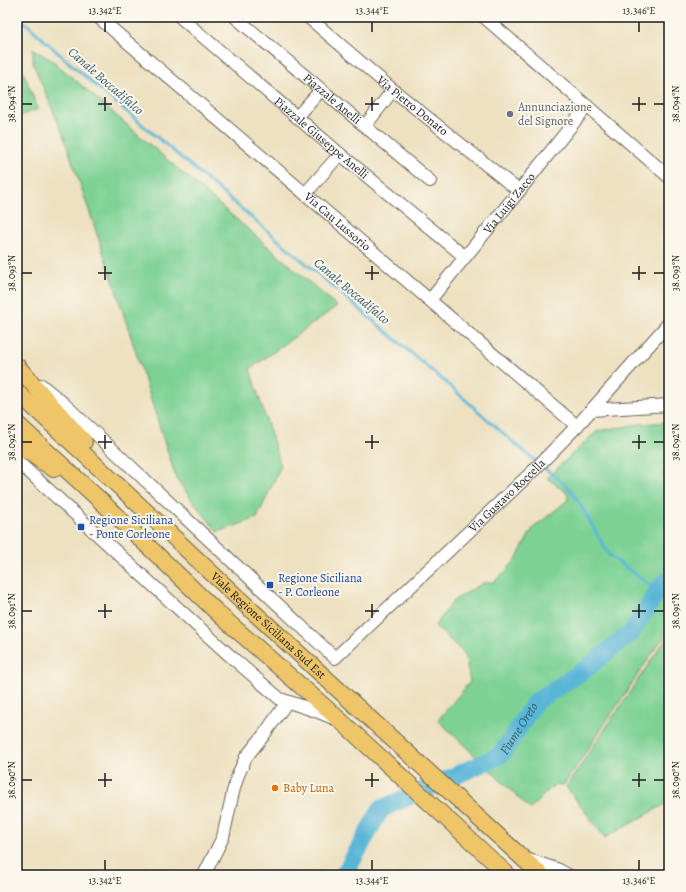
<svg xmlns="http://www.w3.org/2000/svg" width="686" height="892" font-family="Alegreya,serif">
<rect width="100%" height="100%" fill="#fbf7ec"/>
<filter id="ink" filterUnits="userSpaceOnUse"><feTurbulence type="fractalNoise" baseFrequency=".025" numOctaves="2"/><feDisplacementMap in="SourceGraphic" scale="8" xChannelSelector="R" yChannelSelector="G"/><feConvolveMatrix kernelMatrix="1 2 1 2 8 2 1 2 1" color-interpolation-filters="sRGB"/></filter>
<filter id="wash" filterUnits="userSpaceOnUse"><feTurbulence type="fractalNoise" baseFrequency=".012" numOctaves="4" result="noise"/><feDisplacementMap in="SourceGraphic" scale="16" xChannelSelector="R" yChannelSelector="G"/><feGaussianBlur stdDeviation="0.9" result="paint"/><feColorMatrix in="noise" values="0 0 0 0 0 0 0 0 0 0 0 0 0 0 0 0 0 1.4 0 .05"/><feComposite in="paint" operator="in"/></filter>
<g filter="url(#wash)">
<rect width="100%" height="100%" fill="#ede1c1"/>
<g fill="#7dd194" stroke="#4c7658">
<polygon points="33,49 53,61 337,306 250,369 281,466 257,518 218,532 194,503 176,478 112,278 64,137 33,63"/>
<polygon points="17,56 38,109 17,117"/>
<polygon points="669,422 669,634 660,642 563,786 554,785 530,809 438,720 470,682 465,654 435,626 453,601 483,583 494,582 515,561 533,528 568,500 567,493 547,478 567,459 597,431 640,424"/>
<polygon points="669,638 669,802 605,838 566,787 663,643"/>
</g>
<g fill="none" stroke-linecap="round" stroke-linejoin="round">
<g stroke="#59b6d7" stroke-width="3">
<polyline points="19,17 66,60 389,334 450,386 515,444 538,463"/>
<polyline points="542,466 563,483 574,494 609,555 658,591"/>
</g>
<path stroke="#59b6d7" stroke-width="18" id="s1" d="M344,875l37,-66 120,-54 34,-53 52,-34 45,-36 29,-46 8,-6"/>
</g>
</g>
<g filter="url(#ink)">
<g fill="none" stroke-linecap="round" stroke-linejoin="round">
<g stroke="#656156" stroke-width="14">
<g id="minor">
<path id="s2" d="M98,17l479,409"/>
<path id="s3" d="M180,17l160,137 125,103"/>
<path id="s4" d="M235,17l195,164"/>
<path id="s5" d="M308,17l85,73 126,101"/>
<polyline points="484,17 669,177"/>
<polyline points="297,117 321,90"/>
<polyline points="365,126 393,90"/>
<polyline points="305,194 340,154"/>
<path id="s6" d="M430,300l89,-109 68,-85"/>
<path id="s7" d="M41,385l22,18 272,255 199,-188 43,-44 92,-103"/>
<polyline points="591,410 669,405"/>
<polyline points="17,461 228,654 280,699 316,711 333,718"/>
<polyline points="526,859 559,870 568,875"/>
<polyline points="204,875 223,837 233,792 238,775 246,757 263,736 287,702"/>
</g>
</g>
<g stroke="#656156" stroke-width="18">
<g id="major">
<polyline points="17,366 84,442"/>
<path id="s8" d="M17,392l134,124 86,81 304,278"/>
<polyline points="17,424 103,503 222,617 342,722 508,875"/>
<polyline points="17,444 54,469"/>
</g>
</g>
<use href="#minor" stroke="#fff" stroke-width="12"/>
<use href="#major" stroke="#eec569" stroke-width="16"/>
</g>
</g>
<path fill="none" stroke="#1c1c1c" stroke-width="1.5" d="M105,22v10M372,22v10M639,22v10M105,97v14M372,97v14M639,97v14M22,104h10M98,104h14M365,104h14M632,104h14M654,104h10M105,266v14M372,266v14M639,266v14M22,273h10M98,273h14M365,273h14M632,273h14M654,273h10M105,435v14M372,435v14M639,435v14M22,442h10M98,442h14M365,442h14M632,442h14M654,442h10M105,604v14M372,604v14M639,604v14M22,611h10M98,611h14M365,611h14M632,611h14M654,611h10M105,773v14M372,773v14M639,773v14M22,780h10M98,780h14M365,780h14M632,780h14M654,780h10M105,860v10M372,860v10M639,860v10"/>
<circle fill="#6b7280" stroke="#fbf7ec" stroke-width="1.5" cx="510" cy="114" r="4"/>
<g fill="#1a4fb4" stroke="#fbf7ec" stroke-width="1.5">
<rect x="77" y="523" width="8" height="8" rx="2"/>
<rect x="266" y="581" width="8" height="8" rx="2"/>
</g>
<circle fill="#e8710a" stroke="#fbf7ec" stroke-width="1.5" cx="275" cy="788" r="4"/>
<g text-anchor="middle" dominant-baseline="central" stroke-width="4" stroke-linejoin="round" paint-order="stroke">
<g font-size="12" fill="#1c1c1c" stroke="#fbf7ec">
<text stroke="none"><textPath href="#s4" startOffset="127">Piazzale Anelli</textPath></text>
<text stroke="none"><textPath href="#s5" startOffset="137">Via Pietro Donato</textPath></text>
<text stroke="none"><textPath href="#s3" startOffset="186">Piazzale Giuseppe Anelli</textPath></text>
<text stroke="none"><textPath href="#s6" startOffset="125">Via Luigi Zacco</textPath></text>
<text stroke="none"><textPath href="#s2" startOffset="315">Via Cau Lussorio</textPath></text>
<text stroke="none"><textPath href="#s7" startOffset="638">Via Gustavo Roccella</textPath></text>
<text stroke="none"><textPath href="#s8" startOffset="343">Viale Regione Siciliana Sud Est</textPath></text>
</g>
<g font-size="12" fill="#5b616d" stroke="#fbf7ec" text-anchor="start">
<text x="518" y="107">Annunciazione<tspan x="518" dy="14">del Signore</tspan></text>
</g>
<g font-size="12" fill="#164399" stroke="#fbf7ec" text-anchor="start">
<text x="89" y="520">Regione Siciliana<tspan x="89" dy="14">- Ponte Corleone</tspan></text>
<text x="278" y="578">Regione Siciliana<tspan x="278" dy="14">- P. Corleone</tspan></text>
</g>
<g font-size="12" fill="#c56008" stroke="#fbf7ec" text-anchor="start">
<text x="283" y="788">Baby Luna</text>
</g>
<g font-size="13" font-style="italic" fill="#345a67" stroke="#fbf7ec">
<text transform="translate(106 81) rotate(41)">Canale Boccadifalco</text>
<text transform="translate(352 291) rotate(40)">Canale Boccadifalco</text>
<text stroke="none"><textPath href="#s1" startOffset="239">Fiume Oreto</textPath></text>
</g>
</g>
<rect width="686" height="892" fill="none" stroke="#fbf7ec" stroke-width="44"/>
<rect x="22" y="22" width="642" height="848" fill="none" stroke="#1c1c1c" stroke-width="1.5"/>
<g font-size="10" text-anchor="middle" fill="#1c1c1c">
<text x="105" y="14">13.342°E</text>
<text x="372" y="14">13.344°E</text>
<text x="639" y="14">13.346°E</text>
<text transform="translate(11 104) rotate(-90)" y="4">38.094°N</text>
<text transform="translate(675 104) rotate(-90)" y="4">38.094°N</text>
<text transform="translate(11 273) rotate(-90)" y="4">38.093°N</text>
<text transform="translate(675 273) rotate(-90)" y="4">38.093°N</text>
<text transform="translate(11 442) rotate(-90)" y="4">38.092°N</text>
<text transform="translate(675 442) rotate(-90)" y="4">38.092°N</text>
<text transform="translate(11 611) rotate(-90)" y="4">38.091°N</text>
<text transform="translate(675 611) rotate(-90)" y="4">38.091°N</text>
<text transform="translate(11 780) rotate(-90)" y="4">38.090°N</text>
<text transform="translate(675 780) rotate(-90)" y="4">38.090°N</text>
<text x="105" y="884">13.342°E</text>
<text x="372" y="884">13.344°E</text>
<text x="639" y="884">13.346°E</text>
</g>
</svg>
